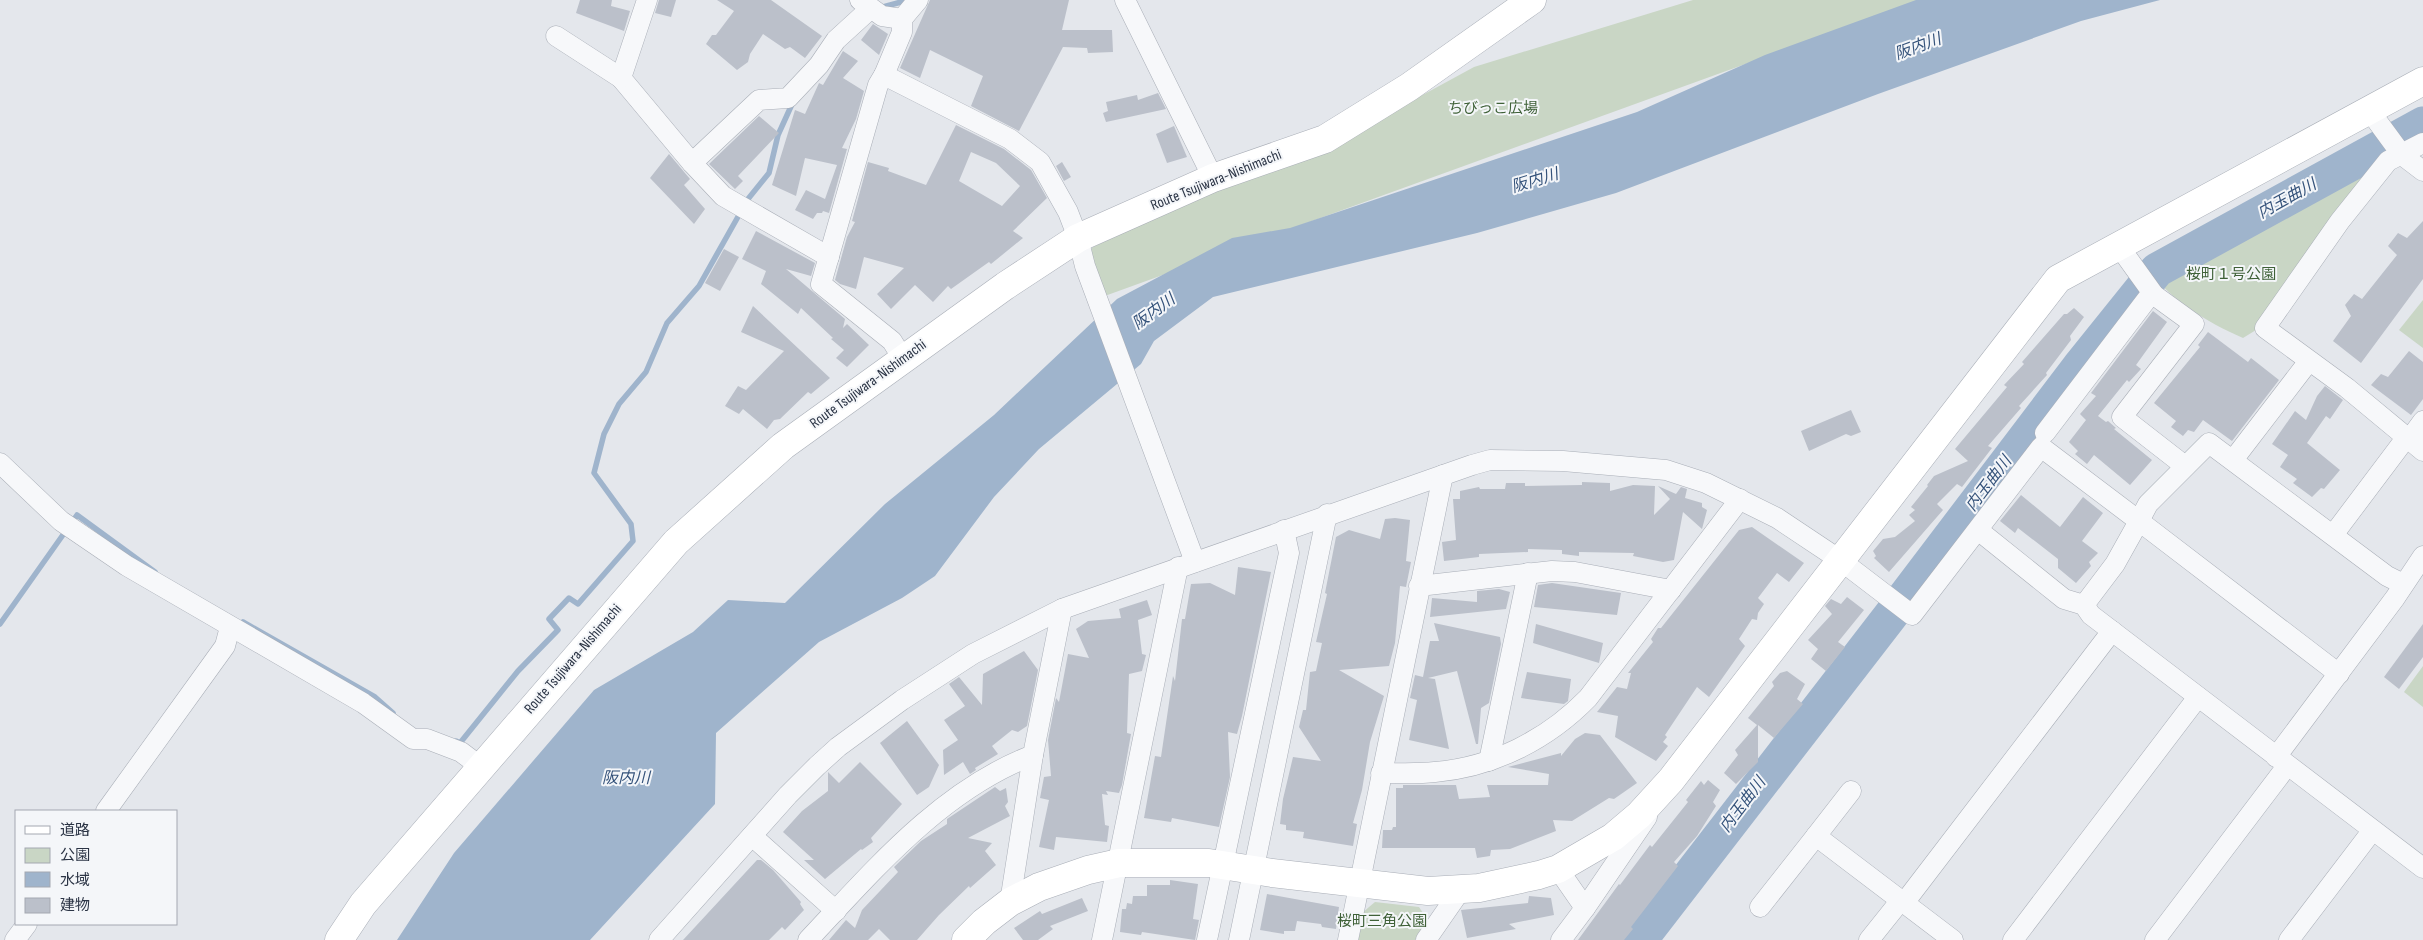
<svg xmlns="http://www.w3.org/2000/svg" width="2423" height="940" font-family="'Sofia Sans Condensed','Noto Sans JP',sans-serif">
<rect width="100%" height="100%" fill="#e4e7ec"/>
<g fill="#c9d6c5">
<polygon points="1693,0 1922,0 1102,297 1088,252 1093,247 1208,193 1373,122 1474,67"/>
<path d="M2372,141l11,15 -127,174 -13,8c-38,-17 -70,-36 -96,-70l2,-11 73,-37 34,-14 36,-25z"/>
<polygon points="2423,300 2423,348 2399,330"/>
<polygon points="2423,666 2423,707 2404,692"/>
<polygon points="1375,902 1419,907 1429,922 1415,940 1356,940 1362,913"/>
</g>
<polygon fill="#9fb4cc" points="1916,0 2160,0 2081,21 1878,94 1616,193 1477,233 1213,297 1154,341 1141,364 1039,449 994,497 935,576 902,598 819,642 716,733 715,804 590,940 397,940 454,853 594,690 693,632 728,600 785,603 885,504 994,415 1117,299 1232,238 1290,228 1637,112 1765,55"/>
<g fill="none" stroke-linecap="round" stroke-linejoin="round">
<g stroke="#9fb4cc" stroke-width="5.5">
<polyline points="881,10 883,7 908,0"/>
<polyline points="243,622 375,697 393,713"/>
<polyline points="0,624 77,515 155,572"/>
<polyline points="456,741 460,743 518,671 558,630 549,619 569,598 578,604 633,541 631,524 594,473 604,434 619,404 646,372 667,323 699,286 748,199 769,173 778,135 793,102"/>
</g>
<polyline stroke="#9fb4cc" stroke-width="35" points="1640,940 1891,615 2079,367 2157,270 2423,124"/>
</g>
<g fill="#bbc0ca" fill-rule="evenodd">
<polygon points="580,0 612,0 611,6 630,11 624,31 576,13"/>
<polygon points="659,0 676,0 671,17 655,13"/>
<polygon points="717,0 771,0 822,36 805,58 790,47 785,49 763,34 750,54 748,62 737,70 706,44 712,35 716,35 734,11"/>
<polygon points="930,0 1069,0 1062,30 1112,30 1113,52 1088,53 1087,48 1063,47 1019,131 971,106 983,76 930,50 920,78 900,68"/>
<polygon points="873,24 888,34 879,55 861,40"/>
<polygon points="843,51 858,61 843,78 864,91 856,119 842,148 847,149 845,156 829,213 823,211 822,213 817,213 813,219 795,210 806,190 825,199 837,165 805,158 796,196 772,185 795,110 805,114 819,83 823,85"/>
<polygon points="1158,93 1166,109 1106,122 1103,113 1108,111 1106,102 1137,95 1138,100"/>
<polygon points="759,116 779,133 738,176 743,181 735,189 709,164"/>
<path d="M956,125l48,24 27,21 16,28 -34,33 10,7 -32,26 -2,-2 -38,27 -3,-3 -15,16 -18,-17 -24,24 -14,-15 27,-26 -40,-11 -8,32 -16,-5 -5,-4 12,-43 8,-15 -3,-1 16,-59 21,6 -1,3 38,14zM971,152l25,11 24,23 -18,20 -43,-25z"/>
<polygon points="1174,126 1187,157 1167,163 1156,134"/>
<polygon points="669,154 690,179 684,185 705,209 694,224 650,178"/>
<polygon points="1062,162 1071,177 1064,181 1056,166"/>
<polygon points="2423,221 2423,279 2361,363 2333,341 2351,316 2345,305 2354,294 2362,299 2397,255 2388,246 2398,233 2407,238"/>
<polygon points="756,231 815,263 811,276 786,269 845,319 843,328 847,324 869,345 847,367 836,358 844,350 831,339 833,338 801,308 798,314 761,284 766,271 742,259"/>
<polygon points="724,249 739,257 720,291 705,283"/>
<polygon points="753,306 830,378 811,394 808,392 780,419 774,420 767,429 743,409 739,414 725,406 738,386 746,390 784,351 741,332"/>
<polygon points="2074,308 2084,317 2070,336 2071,340 2046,373 2047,375 2019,406 2021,408 1988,446 1992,448 1962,487 1957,484 1937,504 1943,510 1889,572 1874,558 1876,556 1873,551 1883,539 1895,537 1915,521 1909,515 1915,510 1911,507 1928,486 1927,485 1934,476 1968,461 1955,449 2007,387 2004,385 2024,364 2022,362 2064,314 2067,314"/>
<polygon points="2153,311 2167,322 2136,365 2141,369 2129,382 2127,380 2098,416 2106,422 2108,421 2116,428 2114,429 2152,460 2130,485 2094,455 2087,464 2075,454 2078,451 2069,442 2086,420 2080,414 2096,396 2091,393"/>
<polygon points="2208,332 2248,362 2251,358 2279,380 2232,441 2203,420 2194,432 2188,430 2183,436 2171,427 2176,421 2154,403 2200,347 2198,345"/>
<polygon points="2409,351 2423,362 2423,399 2411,415 2371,385 2381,374 2388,377"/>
<polygon points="2325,386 2343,400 2330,419 2326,416 2307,443 2340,470 2324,489 2321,488 2312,497 2293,483 2297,479 2280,467 2288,455 2272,444 2295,411 2306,420 2317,396"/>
<polygon points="1851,410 1861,432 1851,436 1846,434 1809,451 1801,431"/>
<polygon points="1582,482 1610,483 1610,491 1633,485 1655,486 1654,515 1670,499 1658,486 1676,494 1681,487 1687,489 1685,498 1702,503 1702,507 1707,510 1702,529 1683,512 1674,560 1663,562 1633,556 1634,553 1579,552 1579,556 1562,554 1562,550 1528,549 1528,552 1479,554 1479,557 1444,561 1442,542 1456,540 1453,499 1460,499 1460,491 1479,487 1480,489 1505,489 1506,483 1525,483 1525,486 1582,485"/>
<polygon points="2021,495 2060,527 2083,497 2103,513 2082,541 2098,553 2089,562 2091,566 2076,583 2058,568 2058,559 2018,528 2015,533 2000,521"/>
<polygon points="1395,518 1410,520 1406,561 1411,562 1406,587 1400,586 1395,643 1389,666 1339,670 1384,696 1370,742 1362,790 1353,823 1357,824 1353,846 1303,838 1304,832 1286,830 1286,825 1280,824 1283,799 1293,757 1321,761 1299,727 1303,710 1306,710 1310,672 1316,671 1322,643 1316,642 1327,594 1325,593 1336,537 1349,530 1380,539 1385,519"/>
<polygon points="1752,527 1804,563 1789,582 1777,573 1758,598 1764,604 1758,613 1757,620 1752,619 1739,639 1745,646 1709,697 1697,687 1665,735 1667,737 1663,742 1668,746 1656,761 1615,737 1618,716 1597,712 1617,687 1627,689 1631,673 1628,673 1653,642 1651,639 1658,628 1661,628 1739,530"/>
<polygon points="1238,567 1271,572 1242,716 1237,734 1228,732 1230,777 1219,827 1172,818 1171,822 1144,818 1155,756 1161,757 1173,676 1175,681 1182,619 1185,619 1191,584 1210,583 1235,595"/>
<polygon points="1552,583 1621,593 1617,615 1534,607 1538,585"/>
<polygon points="1499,589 1510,592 1506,609 1430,617 1432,598 1477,602 1477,591"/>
<polygon points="1847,597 1864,610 1838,642 1845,647 1826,671 1811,659 1818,649 1808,640 1832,614 1825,606 1831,599 1841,604"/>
<polygon points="1147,600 1152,615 1138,620 1142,654 1146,655 1142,671 1129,674 1127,733 1131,734 1122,785 1119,793 1106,791 1108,795 1102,794 1105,825 1109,826 1107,842 1056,837 1054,850 1039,847 1049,800 1040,798 1044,777 1051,776 1048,740 1056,698 1059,702 1068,654 1089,658 1076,629 1088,621 1121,618 1119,609"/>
<polygon points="1434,623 1500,637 1501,644 1489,703 1481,708 1478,744 1476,744 1457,671 1428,678 1435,679 1449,749 1409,740 1417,700 1410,698 1415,675 1423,677 1430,641 1439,641"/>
<polygon points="1536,624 1603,643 1599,663 1533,643"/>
<polygon points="2423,624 2423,657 2399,689 2384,677"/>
<polygon points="1024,651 1038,670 1027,726 1018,732 1012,730 992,746 998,754 975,768 976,770 970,774 963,762 944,775 943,750 958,740 944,720 965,706 949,684 959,677 982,705 983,674"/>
<polygon points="1787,671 1805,684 1797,699 1803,704 1774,738 1758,725 1758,762 1736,784 1724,773 1738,755 1735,750 1757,725 1748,718 1774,686 1772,682 1780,673"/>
<polygon points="1527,672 1571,679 1568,701 1564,704 1521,698"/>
<polygon points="907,721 939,765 929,787 917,795 880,743"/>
<polygon points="1585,733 1600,735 1637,783 1614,799 1609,798 1572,821 1553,820 1556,831 1510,849 1491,850 1490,856 1477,858 1475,848 1382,848 1383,830 1392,830 1393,827 1396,827 1396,788 1403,788 1403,785 1456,785 1459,799 1490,797 1487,785 1548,785 1549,774 1508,767 1561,753 1561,756 1575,739"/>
<polygon points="860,762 902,804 871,838 873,842 862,850 861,849 825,879 804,860 814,860 783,832 802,811 828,791 828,772 839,783"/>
<polygon points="1708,780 1720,790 1713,802 1716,806 1697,836 1674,862 1678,866 1631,927 1633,929 1624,940 1578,940 1619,884 1620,885 1650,845 1652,847 1688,802 1686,800 1701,781 1704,785"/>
<polygon points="995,787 1000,791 1006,788 1008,802 1005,806 1010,816 968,838 992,843 985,851 996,865 970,888 969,886 939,915 917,940 890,940 879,929 868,940 829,940 846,920 855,928 862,910 898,872 894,867 921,841 947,824 947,819"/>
<polygon points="757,860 761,860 773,870 801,902 800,904 804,910 785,930 782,927 769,940 683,940"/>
<polygon points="1170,880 1198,884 1193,919 1199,920 1195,940 1142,932 1141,935 1120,932 1122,909 1126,909 1127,903 1132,904 1133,896 1147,896 1147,885 1170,885"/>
<polygon points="1267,894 1339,907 1336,929 1322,927 1321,924 1297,921 1295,931 1284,931 1284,934 1260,930"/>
<polygon points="1529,896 1551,898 1554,915 1509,924 1516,929 1467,938 1461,910 1528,903"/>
<polygon points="1082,898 1088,911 1050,926 1053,929 1038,940 1023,940 1014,928 1040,911 1042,914"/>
</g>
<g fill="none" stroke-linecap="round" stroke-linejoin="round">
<g stroke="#a9aeb7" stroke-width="21">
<g id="street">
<polyline points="647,0 621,78 692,163 723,196 829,257"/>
<polyline points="860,0 882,16 902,19"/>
<polyline points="918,0 902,19 902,32 884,75 1010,139 1040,162 1068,212 1078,238 1085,266 1195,562"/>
<polyline points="1125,0 1213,178"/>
<polyline points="556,36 621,78"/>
<polyline points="884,75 878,85 821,284 892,341 903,359"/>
<polyline points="2369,110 2402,155 2423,171"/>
<polyline points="2423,143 2388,161 2340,221 2265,328 2347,388 2423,451"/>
<polyline points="692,163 759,100 788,98 819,65 836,40 870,9"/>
<polyline points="2118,245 2154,295 2194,324 2122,417 2185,466"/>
<polyline points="2045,433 2147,299 2154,295"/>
<polyline points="2409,440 2423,421"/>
<polyline points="2233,460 2309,361"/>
<polyline points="0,463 61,521 127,566 363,703 413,739 427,739 461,752 481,767"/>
<polyline points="1978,530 2064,599 2084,605 2091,615 2112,631 2423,868"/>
<polyline points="2333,535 2406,438"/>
<polyline points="1419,586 1552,571 1575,572 1671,590"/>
<polyline points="2084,605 2115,564 2139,521 2339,674"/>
<polyline points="2276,757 2395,598 2423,556"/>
<polyline points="1489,761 1528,573"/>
<path d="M1381,773c18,0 37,1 54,-1 58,-5 112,-32 153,-74l152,-199"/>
<polyline points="1851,791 1816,836 1953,940"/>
<polyline points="106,811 225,646 230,627"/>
<polyline points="752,836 836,911"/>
<polyline points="1558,869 1585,908"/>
<polyline points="1010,902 1033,755"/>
<polyline points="1904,903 2112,631"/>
<polyline points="1760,907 1816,836"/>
<polyline points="15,940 27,924"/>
<polyline points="659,940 788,795 817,766 838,747 902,700 973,654 1062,609 1472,465 1490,460 1563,461 1666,470 1706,483 1777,518 1840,560 1912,615 2041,447 2139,521 2148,504 2209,443 2387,576 2403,584"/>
<path d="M808,940c66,-70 133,-150 225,-185l29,-146"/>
<polyline points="1102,940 1178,567"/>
<polyline points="1207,940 1289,553 1284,530"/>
<polyline points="1239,940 1327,514"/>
<polyline points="1348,940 1443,475"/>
<polyline points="1426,940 1460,891"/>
<polyline points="1561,940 1585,908 1647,817"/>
<polyline points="1869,940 1901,900"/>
<polyline points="2013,940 2198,697"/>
<polyline points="2155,940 2287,766"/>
<polyline points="2289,940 2372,831"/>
</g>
</g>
<g stroke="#a9aeb7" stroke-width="29">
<g id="secondary">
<polyline points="339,940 363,904 676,542 783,446 1005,286 1078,238 1213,178 1325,139 1409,87 1532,0"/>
<polyline points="966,940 984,922 1010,902 1039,887 1088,870 1119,863 1209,863 1272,873 1428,891 1479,888 1539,875 1558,869 1613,837 1639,815 1671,780 2058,279 2423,81"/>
</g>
</g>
<use href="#street" stroke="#f7f8fa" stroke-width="20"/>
<use href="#secondary" stroke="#fff" stroke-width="28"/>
</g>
<g text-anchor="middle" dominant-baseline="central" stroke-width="4" stroke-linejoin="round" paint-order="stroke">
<g font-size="15" fill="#3f6138" stroke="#f4f6f9">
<text x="1493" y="108">ちびっこ広場</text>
<text x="2231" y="274">桜町１号公園</text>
<text x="1382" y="921">桜町三角公園</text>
</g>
<g font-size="15" fill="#2b3445" stroke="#f4f6f9">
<text transform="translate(1216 180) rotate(-22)">Route Tsujiwara-Nishimachi</text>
<text transform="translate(868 384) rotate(-36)">Route Tsujiwara-Nishimachi</text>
<text transform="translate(573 659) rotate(-49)">Route Tsujiwara-Nishimachi</text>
</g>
<g font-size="16" font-style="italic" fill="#34527a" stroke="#f4f6f9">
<text transform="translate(1918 47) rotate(-20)">阪内川</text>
<text transform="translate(1535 181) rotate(-17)">阪内川</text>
<text transform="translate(2287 199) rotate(-29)">内玉曲川</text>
<text transform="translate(1154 312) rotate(-36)">阪内川</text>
<text transform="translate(1989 484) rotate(-53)">内玉曲川</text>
<text x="626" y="778">阪内川</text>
<text transform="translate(1743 805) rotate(-53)">内玉曲川</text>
</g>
</g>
<rect x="15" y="810" width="162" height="115" fill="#f4f6f9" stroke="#a4a8b1"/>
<rect x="25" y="826" width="25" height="8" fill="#ffffff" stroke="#a4a8b1"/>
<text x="60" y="835" font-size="15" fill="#2b3445">道路</text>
<rect x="25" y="848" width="25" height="15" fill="#c9d6c5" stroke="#a4a8b1"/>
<text x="60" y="860" font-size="15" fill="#2b3445">公園</text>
<rect x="25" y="872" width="25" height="15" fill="#9fb4cc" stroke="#a4a8b1"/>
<text x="60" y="885" font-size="15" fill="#2b3445">水域</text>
<rect x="25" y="898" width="25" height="15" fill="#bbc0ca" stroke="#a4a8b1"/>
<text x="60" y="910" font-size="15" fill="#2b3445">建物</text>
</svg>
